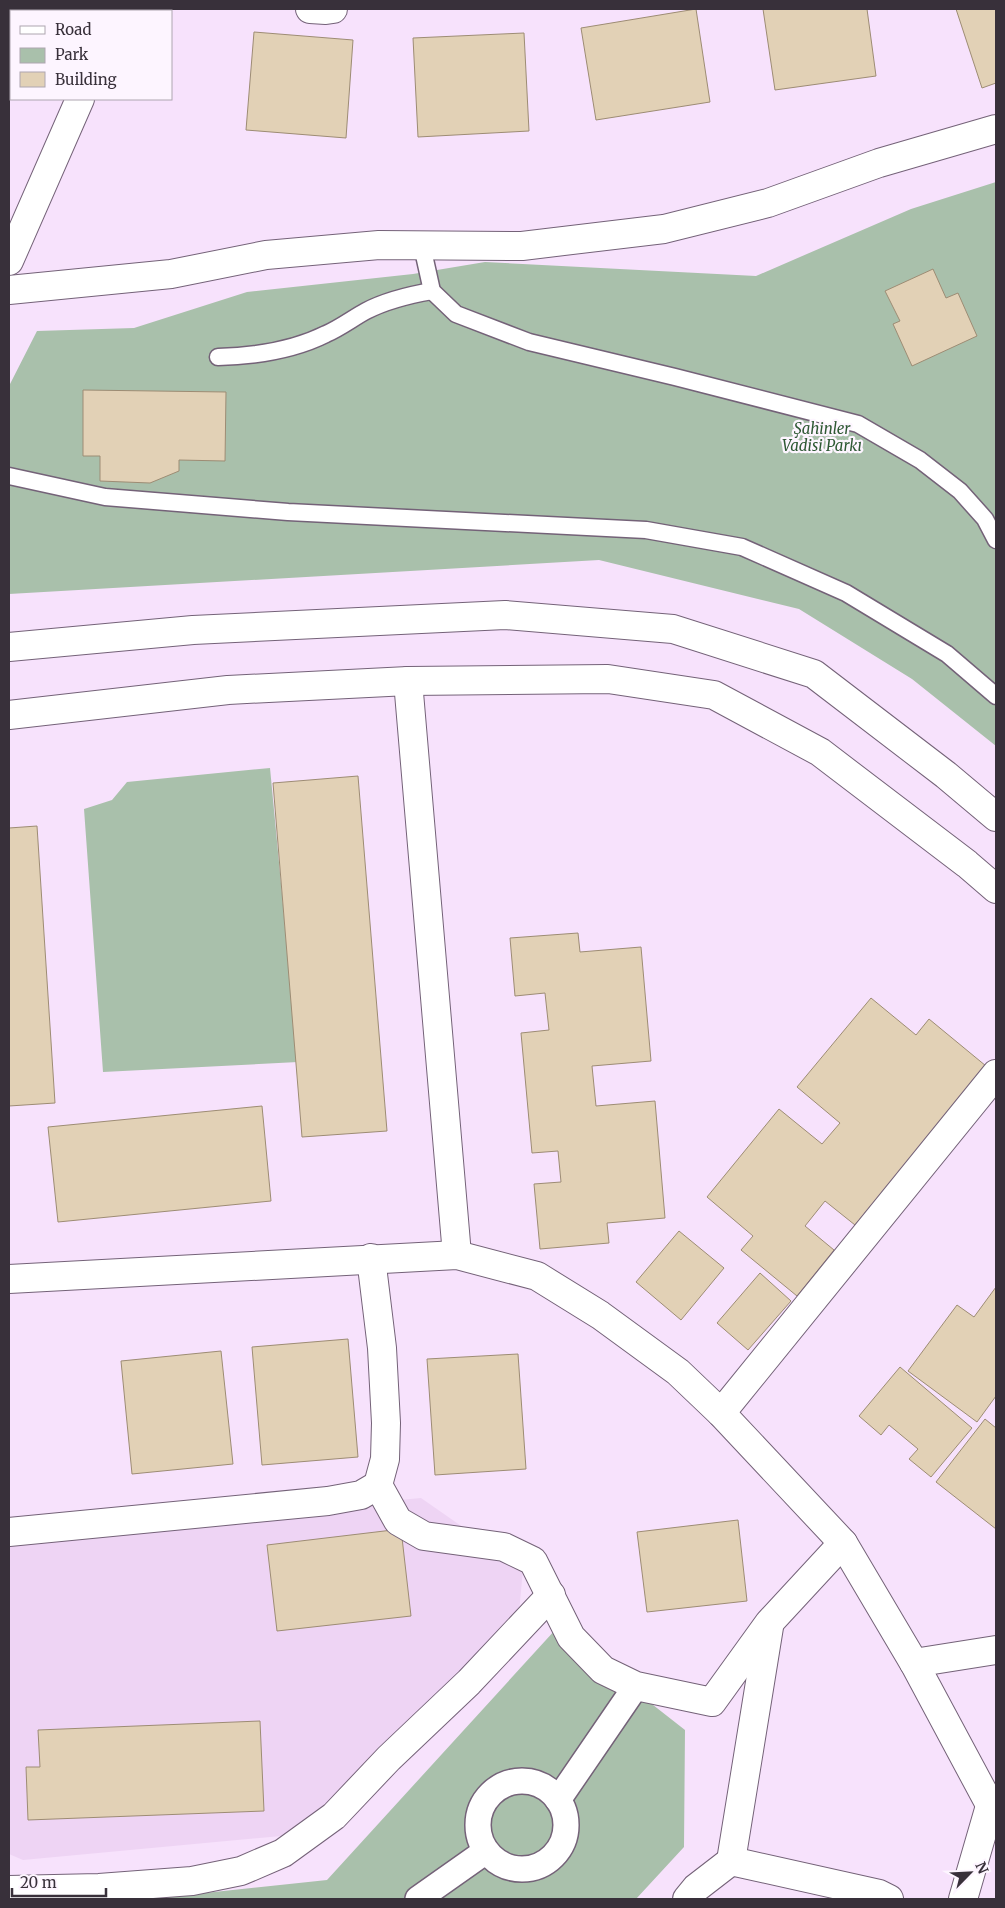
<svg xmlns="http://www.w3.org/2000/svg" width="1005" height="1908" font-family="Merriweather,serif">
<rect width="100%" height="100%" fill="#f7e2fc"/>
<polygon fill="#eed4f4" points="421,1498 523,1569 519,1613 303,1834 23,1860 9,1854 9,1536"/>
<g fill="#a9c0ab">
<polygon points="996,182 996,746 912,679 799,609 599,560 9,594 9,386 37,331 134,328 247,292 413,274 485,262 756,276 911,209"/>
<polygon points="270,768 298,1062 103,1072 84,809 112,800 127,782"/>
<polygon points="556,1629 685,1730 684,1847 636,1899 149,1899 327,1880"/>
</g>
<g fill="#e2d1b6" stroke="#9d8c74">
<polygon points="696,9 710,102 596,120 581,28"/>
<polygon points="763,9 867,9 876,76 775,90"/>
<polygon points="956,9 996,9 996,83 982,88"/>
<polygon points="254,32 353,40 346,138 246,130"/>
<polygon points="524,33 529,131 418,137 413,38"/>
<polygon points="933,269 946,298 958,293 977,336 912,366 893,324 900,321 885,291"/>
<polygon points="83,390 226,392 225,461 179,460 179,471 150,483 100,481 100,456 83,456"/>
<polygon points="358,776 387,1131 302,1137 273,783"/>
<polygon points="37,826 55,1103 9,1106 9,828"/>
<polygon points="578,933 580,952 641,947 651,1061 592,1066 596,1106 655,1101 665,1218 607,1223 609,1243 540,1249 534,1184 561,1182 558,1151 532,1153 521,1033 549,1030 545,993 515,996 510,938"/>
<polygon points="871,998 916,1035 929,1019 986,1066 855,1225 825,1201 805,1226 834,1250 797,1296 741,1250 753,1236 707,1197 779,1109 822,1144 840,1123 797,1087"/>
<polygon points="262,1106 271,1201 58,1222 48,1127"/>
<polygon points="679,1231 724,1268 681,1320 636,1282"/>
<polygon points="760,1273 791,1301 748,1350 717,1323"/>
<polygon points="996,1287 996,1396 977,1422 908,1371 957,1305 974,1317"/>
<polygon points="348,1339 358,1457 262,1465 252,1347"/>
<polygon points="221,1351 233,1464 132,1474 121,1361"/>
<polygon points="518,1354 526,1469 435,1475 427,1359"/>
<polygon points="900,1367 972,1428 931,1477 909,1459 918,1449 889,1425 881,1435 859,1416"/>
<polygon points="985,1419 996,1428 996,1529 936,1482"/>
<polygon points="738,1520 747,1601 647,1612 637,1532"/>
<polygon points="401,1529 411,1616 277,1631 267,1545"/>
<polygon points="260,1721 264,1811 28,1820 26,1767 40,1767 38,1730"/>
</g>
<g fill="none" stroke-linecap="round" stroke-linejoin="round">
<g stroke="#746278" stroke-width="19">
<g id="service">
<polyline points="422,246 432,291 456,314 529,342 675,377 858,424 920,460 960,491 985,519 996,540"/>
<path d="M218,357c37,-1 74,-6 108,-23 14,-6 27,-16 40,-23 21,-11 43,-16 66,-20"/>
<polyline points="9,476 105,497 288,512 646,530 742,547 846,593 947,654 996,696"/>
</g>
</g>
<g stroke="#746278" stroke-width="28">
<g id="pedestrian">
<circle cx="522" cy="1825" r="44"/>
<polyline points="558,1800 636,1686"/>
<polyline points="418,1899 486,1851"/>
</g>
</g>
<g stroke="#746278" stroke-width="30">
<g id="minor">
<polyline points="310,9 326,10 333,9"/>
<polyline points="119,11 120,9"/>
<polyline points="9,261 80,99"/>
<polyline points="9,290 171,274 266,255 379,245 522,246 664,229 768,203 879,163 996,129"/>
<polyline points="408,681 457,1255"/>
<polyline points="9,1279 457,1255 537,1276 600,1315 678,1372 721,1413 843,1543 914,1663 996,1816"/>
<polyline points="721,1413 996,1074"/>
<polyline points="378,1485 398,1521 424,1536 504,1547 533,1561 571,1637 603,1670 636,1686 712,1702 769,1623 843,1543"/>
<polyline points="9,1532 328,1501 361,1495 378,1485 385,1459 386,1423 382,1348 371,1258"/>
<polyline points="914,1663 996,1650"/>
<polyline points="731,1861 769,1627"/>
<polyline points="9,1890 99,1888 192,1881 241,1871 283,1853 334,1816 389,1758 469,1682 551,1595"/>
<polyline points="687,1899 696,1888 731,1861 879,1894 889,1899"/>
<polyline points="963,1899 990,1806"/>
</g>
</g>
<g stroke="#746278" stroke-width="30">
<g id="tertiary">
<polyline points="9,647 193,630 505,615 673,629 814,674 946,775 996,817"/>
<polyline points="9,715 228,690 408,681 608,679 714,695 820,752 967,864 996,889"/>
</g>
</g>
<use href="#service" stroke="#fff" stroke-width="16"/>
<use href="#pedestrian" stroke="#fff" stroke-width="25"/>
<use href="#minor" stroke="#fff" stroke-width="28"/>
<use href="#tertiary" stroke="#fff" stroke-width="28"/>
</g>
<g text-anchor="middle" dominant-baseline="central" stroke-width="4.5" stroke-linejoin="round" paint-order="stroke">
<g font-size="15" font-style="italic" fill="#2e5934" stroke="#fdf5ff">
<text x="822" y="428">Şahinler<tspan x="822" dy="17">Vadisi Parkı</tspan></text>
</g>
</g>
<rect width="1005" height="1908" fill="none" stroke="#38303a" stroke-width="20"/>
<rect x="10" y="10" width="162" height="90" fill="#fdf5ff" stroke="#aea6b0"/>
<rect x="20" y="26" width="25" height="8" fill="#ffffff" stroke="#aea6b0"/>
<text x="55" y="35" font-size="15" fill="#38303a">Road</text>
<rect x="20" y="48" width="25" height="15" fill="#a9c0ab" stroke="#aea6b0"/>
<text x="55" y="60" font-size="15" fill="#38303a">Park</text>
<rect x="20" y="72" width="25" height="15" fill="#e2d1b6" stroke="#aea6b0"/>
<text x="55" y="85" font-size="15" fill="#38303a">Building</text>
<g transform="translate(970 1873) rotate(66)" stroke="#fdf5ff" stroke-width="4" paint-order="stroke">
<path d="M0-4L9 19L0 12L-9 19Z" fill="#38303a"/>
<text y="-8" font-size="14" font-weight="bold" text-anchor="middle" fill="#38303a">N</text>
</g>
<path d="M12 1888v8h94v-8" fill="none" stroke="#38303a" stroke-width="2.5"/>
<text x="20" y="1888" font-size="15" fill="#38303a" stroke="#fdf5ff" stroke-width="4" paint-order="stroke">20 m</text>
</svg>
